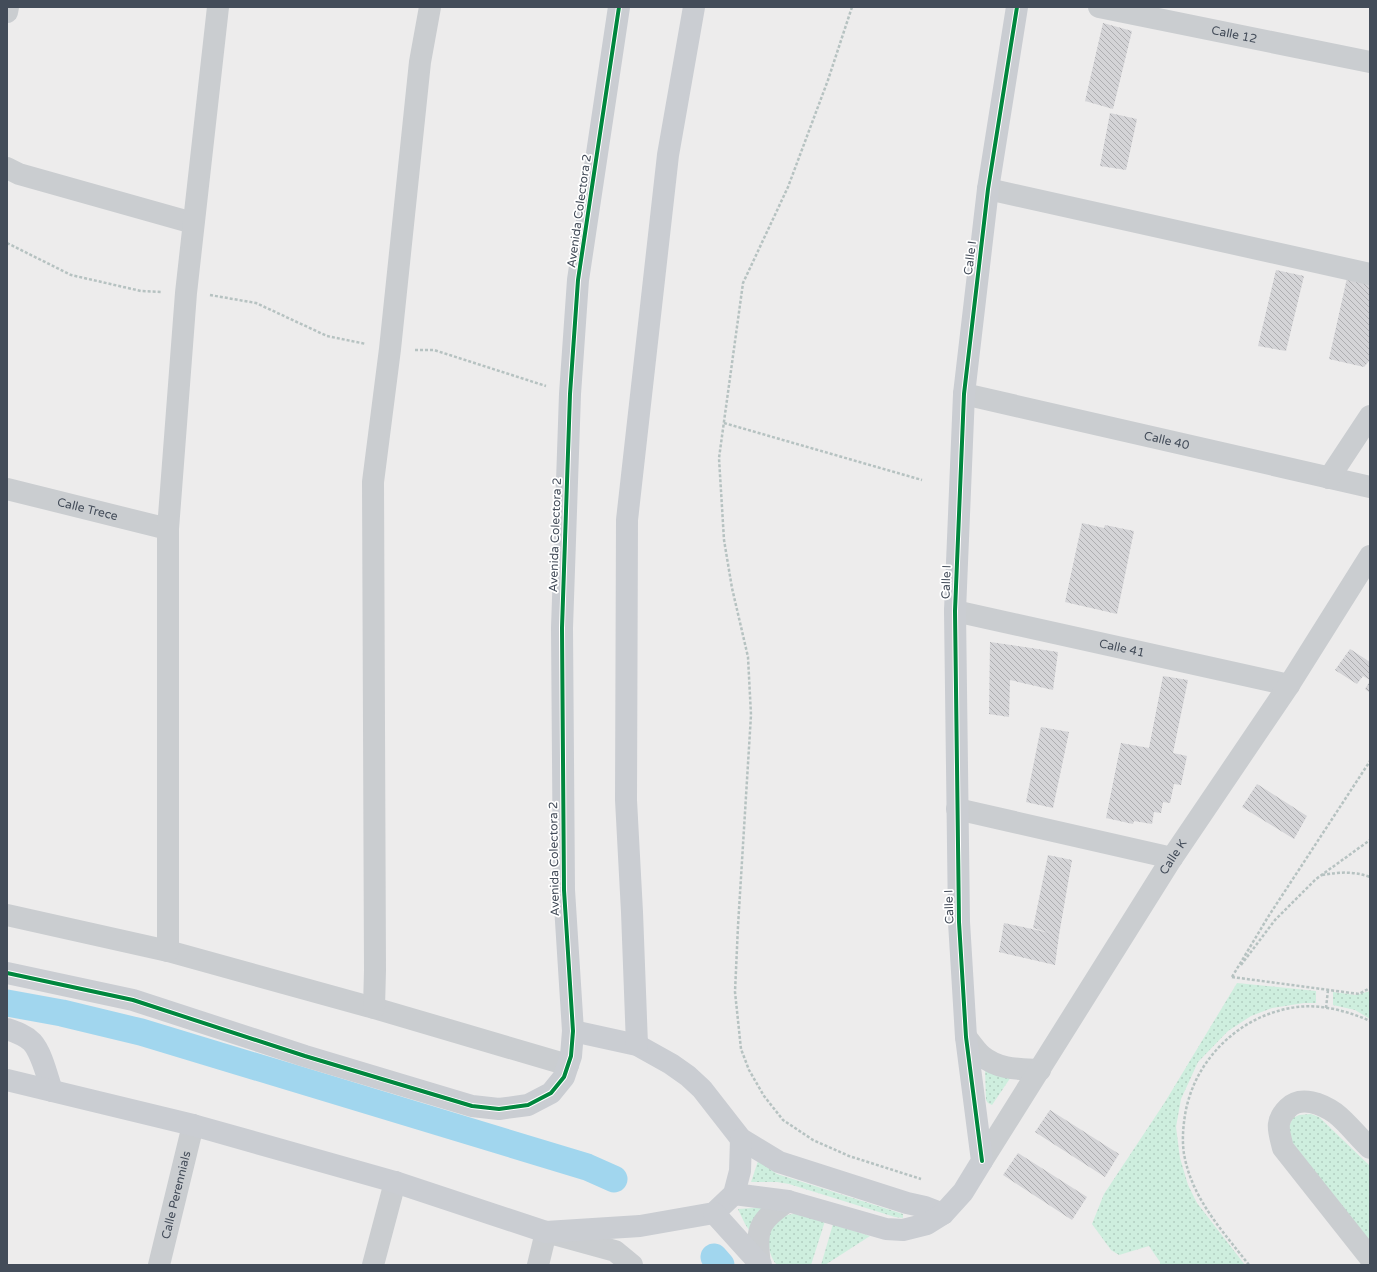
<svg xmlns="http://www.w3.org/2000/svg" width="1377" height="1272" font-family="'Varela Round',sans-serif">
<defs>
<pattern id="grass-dots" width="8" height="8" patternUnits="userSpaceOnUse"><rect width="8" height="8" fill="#ceeede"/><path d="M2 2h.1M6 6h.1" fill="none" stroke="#b2cec1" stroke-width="1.8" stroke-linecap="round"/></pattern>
<pattern id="building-back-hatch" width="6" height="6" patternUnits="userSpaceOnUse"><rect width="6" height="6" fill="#d4d4d7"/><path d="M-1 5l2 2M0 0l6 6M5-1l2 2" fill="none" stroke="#aeaeb1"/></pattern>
</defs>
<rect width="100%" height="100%" fill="#edecec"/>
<g fill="url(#grass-dots)">
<polygon points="1237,983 1316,991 1316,1003 1304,1003 1272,1008 1251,1016 1228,1031 1198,1062 1181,1099 1176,1127 1180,1158 1188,1185 1197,1203 1245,1265 1160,1265 1160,1262 1149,1246 1119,1255 1111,1250 1092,1224 1104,1194 1165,1102"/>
<polygon points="1370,991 1370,1019 1355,1010 1333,1005 1333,992 1356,995"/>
<polygon points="985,1069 1013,1074 992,1105 988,1103 986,1100"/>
<polygon points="1311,1114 1319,1117 1370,1166 1370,1244 1293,1147 1289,1126 1293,1118 1299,1115"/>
<polygon points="758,1161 777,1174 903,1214 903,1218 895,1217 789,1184 777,1182 751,1182"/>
<polygon points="769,1207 753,1236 745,1224 738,1209"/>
<path d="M801,1213l24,8 -14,44h-34c-12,-13 -11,-39 5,-48 5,-3 13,-3 19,-4z"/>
<polygon points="833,1224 870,1236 825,1265 821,1265"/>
</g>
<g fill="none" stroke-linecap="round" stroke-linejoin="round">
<g stroke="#a1d6ee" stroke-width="27">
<polyline points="7,1003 62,1013 141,1032 587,1167 614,1179"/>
<polyline points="714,1257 721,1265"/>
</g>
</g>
<g fill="url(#building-back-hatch)">
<polygon points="1103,23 1132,31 1113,109 1085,101"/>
<polygon points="1110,113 1137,119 1126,170 1100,166"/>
<polygon points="1276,270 1304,276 1286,351 1258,346"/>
<polygon points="1347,278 1370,283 1370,360 1364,367 1329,359"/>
<polygon points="1082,523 1104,528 1105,525 1134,531 1117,614 1065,602"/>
<polygon points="990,642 1058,652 1053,690 1010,680 1009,717 989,714"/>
<polygon points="1350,649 1370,662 1370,680 1363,676 1357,684 1335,670"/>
<polygon points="1163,676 1188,680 1173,753 1187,756 1181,785 1174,784 1170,803 1163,802 1161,813 1154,812 1152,824 1134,821 1133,824 1106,818 1121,743 1149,748"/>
<polygon points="1370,681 1370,693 1365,689"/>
<polygon points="1041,727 1069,732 1053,808 1026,802"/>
<polygon points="1257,784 1307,816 1294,839 1242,807"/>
<polygon points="1048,855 1072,860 1059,935 1055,965 999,952 1004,923 1050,933 1033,928"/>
<polygon points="1050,1110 1119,1154 1105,1177 1035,1132"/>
<polygon points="1018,1153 1087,1197 1072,1220 1003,1175"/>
</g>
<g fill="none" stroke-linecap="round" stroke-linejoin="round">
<g stroke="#b6c2c1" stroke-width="2.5" stroke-dasharray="3 2" stroke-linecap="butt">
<polyline points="852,7 828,80 788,187 743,283 719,458 724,540 732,588 748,657 751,715 738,926 735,992 741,1049 749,1070 764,1096 783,1120 813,1140 849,1156 921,1179"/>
<polyline points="7,243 71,275 141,291 161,292"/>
<polyline points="210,295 256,303 327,336 366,344"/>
<polyline points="415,350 434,350 546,386"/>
<polyline points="724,423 922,480"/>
<path d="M1322,875c18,-3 31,-4 48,2"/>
<polyline points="1241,965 1275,920 1316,879 1370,840"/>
<polyline points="1232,977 1268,917 1370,761"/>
<polyline points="1232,977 1359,994 1370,988"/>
<polyline points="1326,1008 1328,990"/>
<path d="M1249,1265c-27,-35 -57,-66 -65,-111 -2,-13 -1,-26 1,-39 9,-56 56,-101 112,-108 24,-3 51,4 73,14"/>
</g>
<g stroke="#cacdd0" stroke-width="22">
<path id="s1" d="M1099,7l271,55"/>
<polyline points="7,12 8,7"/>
<polyline points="7,168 19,174 193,223"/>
<polyline points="988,189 1370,274"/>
<path id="s2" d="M964,394l406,93"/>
<polyline points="1329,478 1370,416"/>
<path id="s3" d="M7,489l161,40"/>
<path id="s4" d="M955,611l334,74"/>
<polyline points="957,809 1172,858"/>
<polyline points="7,915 168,951 374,1008 568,1065"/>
<polyline points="168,951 168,529 186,293 218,7"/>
<polyline points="374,1008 375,970 373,482 390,349 420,62 430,7"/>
<path d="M966,1037c5,6 10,14 16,19 17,14 38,13 58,14"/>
<path d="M1370,1148c-11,-10 -23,-26 -35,-35 -13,-9 -34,-18 -47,-5 -14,14 -9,23 -5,40l87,110"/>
<path id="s5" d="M982,1161l190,-303 117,-173 81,-129"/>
<path d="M760,1264c-5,-36 -1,-43 28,-63"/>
<path id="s6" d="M159,1265l34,-140"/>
<polyline points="373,1265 395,1182"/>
<polyline points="538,1265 546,1232 615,1251 632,1265"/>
</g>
<g stroke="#cacdd2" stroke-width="22">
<polyline points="7,973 133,1000 305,1056 472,1106 499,1109 528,1105 551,1093 564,1077 571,1056 573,1031 564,890 562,628 570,394 578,280 619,7"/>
<path d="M7,1029c9,3 18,6 25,13 10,11 15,34 20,49"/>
<polyline points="573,1031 637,1045 671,1064 688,1076 702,1089 741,1139 779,1162 907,1203 925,1207 943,1214"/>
<polyline points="637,1045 632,912 626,800 627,520 668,155 694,7"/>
<polyline points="7,1080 193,1125 395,1182 546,1232 640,1226 714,1213 734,1194 740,1171 741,1139"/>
<polyline points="734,1194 788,1201 886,1229 903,1230 927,1224 943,1214 963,1192 982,1161 966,1037 959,922 955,611 964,394 988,189 1017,7"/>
<polyline points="714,1213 761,1265"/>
</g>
<g stroke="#fff" stroke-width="6">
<g id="cycleway">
<polyline points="7,973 133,1000 305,1056 472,1106 499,1109 528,1105 551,1093 564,1077 571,1056 573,1031 564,890 562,628 570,394 578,280 619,7"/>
<polyline points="982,1161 966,1037 959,922 955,611 964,394 988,189 1017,7"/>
</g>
</g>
<use href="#cycleway" stroke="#00873e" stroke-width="4"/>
</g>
<g text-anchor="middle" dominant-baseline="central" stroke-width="3.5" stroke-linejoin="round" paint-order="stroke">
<g font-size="12" fill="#434c59" stroke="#fff">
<text stroke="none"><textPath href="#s1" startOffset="138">Calle 12</textPath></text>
<text transform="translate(579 211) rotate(-82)">Avenida Colectora 2</text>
<text transform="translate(970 258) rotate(-83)">Calle I</text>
<text stroke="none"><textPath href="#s2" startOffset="208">Calle 40</textPath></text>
<text stroke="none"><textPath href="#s3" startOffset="83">Calle Trece</textPath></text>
<text transform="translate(555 535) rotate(-88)">Avenida Colectora 2</text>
<text transform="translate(946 582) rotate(-88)">Calle I</text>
<text stroke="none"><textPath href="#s4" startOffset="171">Calle 41</textPath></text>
<text stroke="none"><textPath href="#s5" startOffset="359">Calle K</textPath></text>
<text transform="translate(554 859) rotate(-91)">Avenida Colectora 2</text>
<text transform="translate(949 907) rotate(-92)">Calle I</text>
<text stroke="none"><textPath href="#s6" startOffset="72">Calle Perennials</textPath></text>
</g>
</g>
<rect width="1377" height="1272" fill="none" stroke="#434c59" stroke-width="16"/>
</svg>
